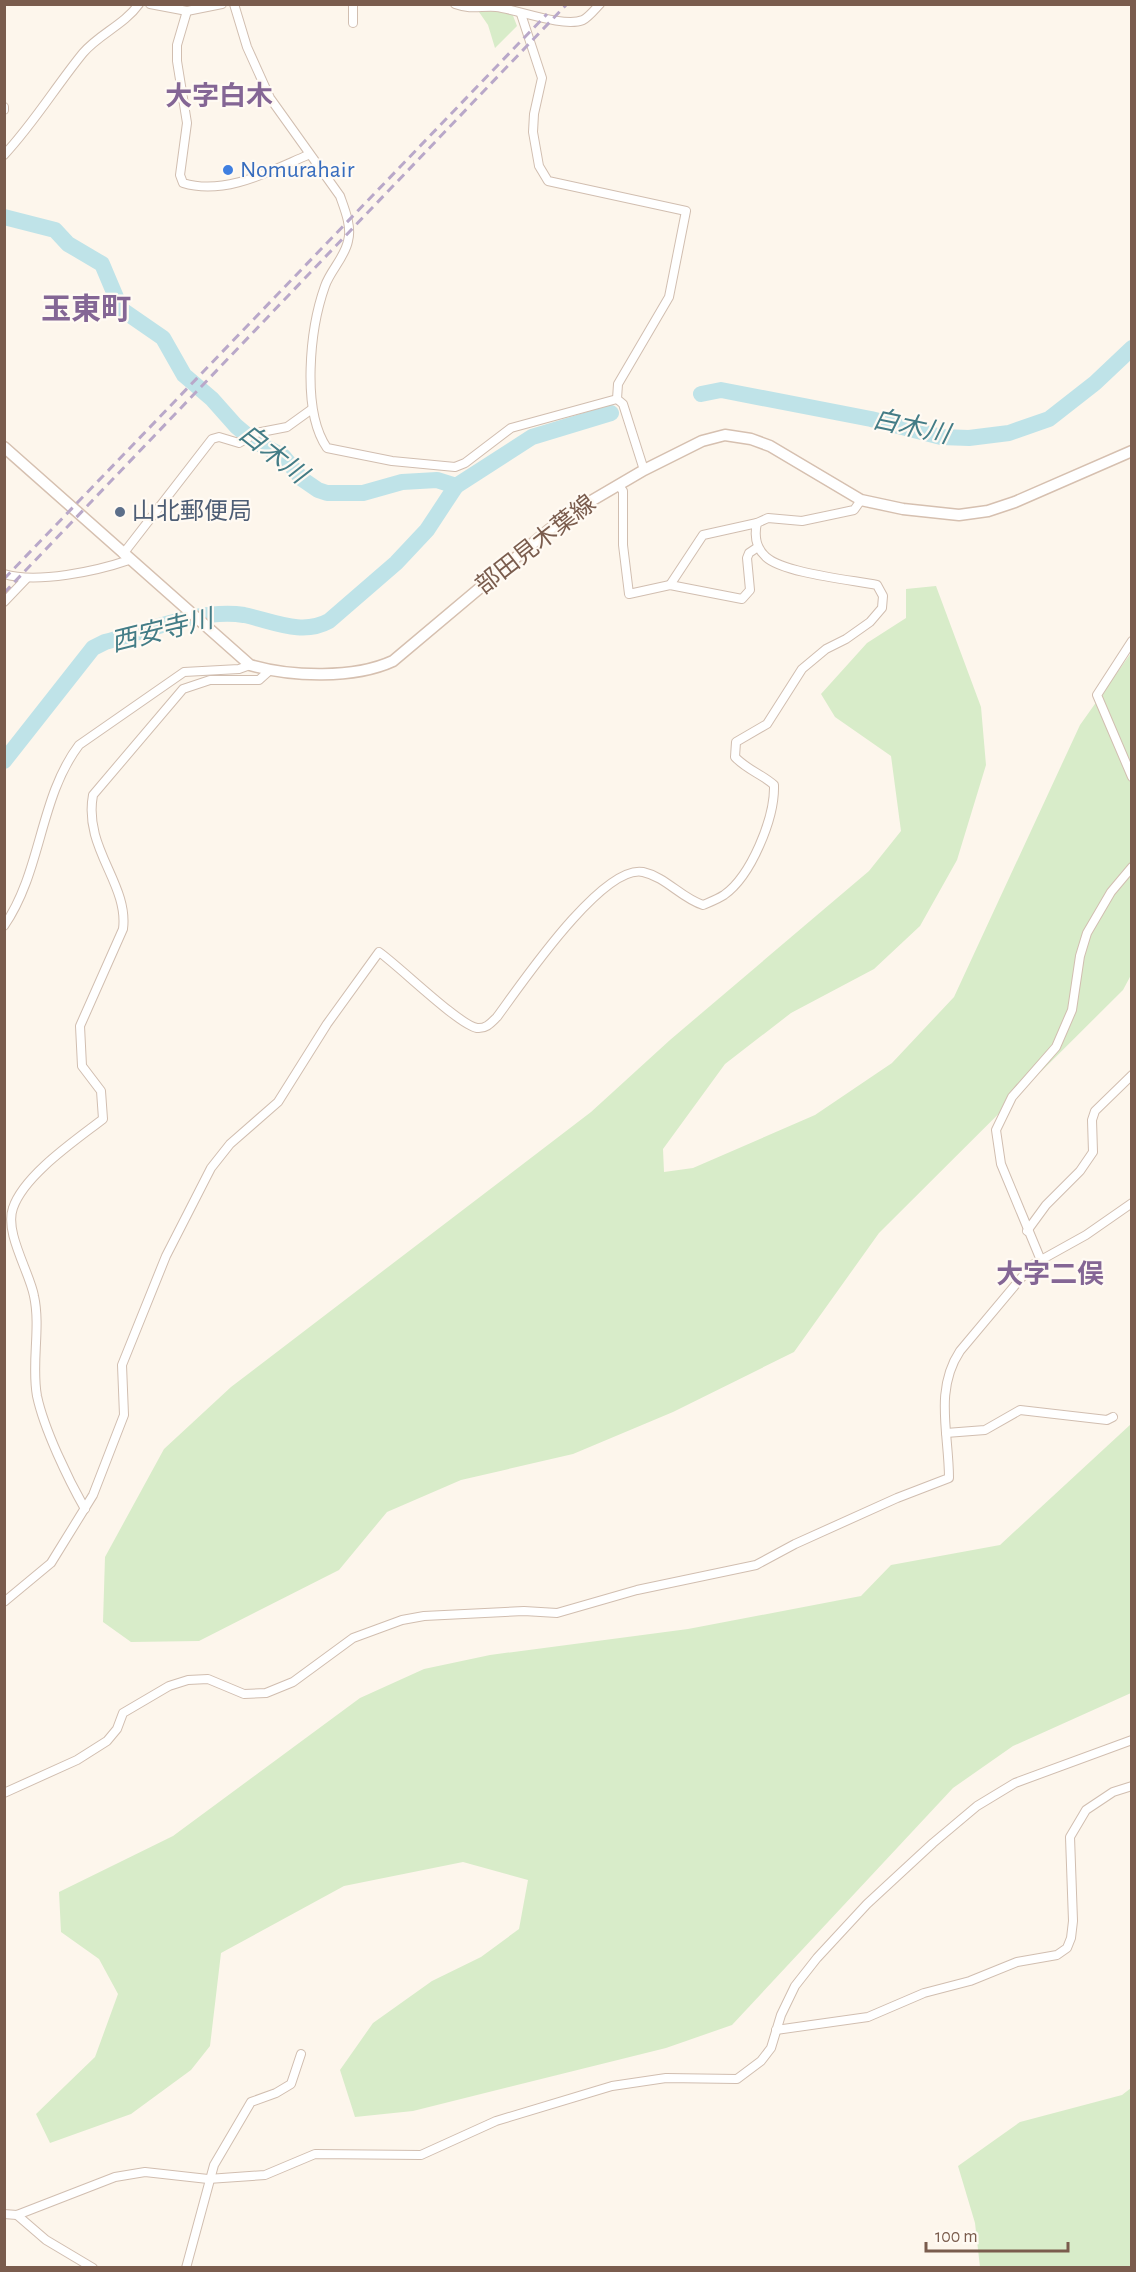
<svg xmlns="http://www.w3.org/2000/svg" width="1136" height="2272" font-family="'Alegreya Sans','Noto Sans JP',sans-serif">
<rect width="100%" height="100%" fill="#fdf6ec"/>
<g fill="#d8ecc9">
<polygon points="496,10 512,13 517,26 495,48 488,25 479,12"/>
<polygon points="936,586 981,707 986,765 957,860 920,926 874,969 791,1013 725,1064 663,1149 664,1172 693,1168 815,1115 892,1063 954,997 1080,725 1131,653 1131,975 1123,990 879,1233 794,1352 673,1412 573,1454 461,1480 387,1512 339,1570 199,1641 131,1642 103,1622 105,1557 164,1449 231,1387 591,1112 670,1040 869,871 901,831 891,756 835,717 821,694 867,643 906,618 906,589"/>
<polygon points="1131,1424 1131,1693 1013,1746 953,1788 732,2025 666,2048 413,2111 355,2117 340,2070 373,2023 432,1981 481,1957 519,1929 528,1880 463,1862 344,1886 221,1953 210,2046 191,2070 131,2114 50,2143 36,2114 95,2057 118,1994 99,1959 61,1932 59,1892 173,1836 360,1698 424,1669 490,1655 688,1629 861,1596 891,1565 1000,1545"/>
<polygon points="1131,2088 1131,2267 980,2267 975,2223 958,2166 1020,2122 1122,2095"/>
</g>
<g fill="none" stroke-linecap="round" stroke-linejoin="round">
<g stroke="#bfe3e8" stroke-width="16">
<polyline points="4,217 55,230 68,244 102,264 121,309 163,338 184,375 212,399 236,426 254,441 283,456 302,479 318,490 327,493 363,493 402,482 437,480 456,486 532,437 611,413"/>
<polyline points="701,394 721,390 871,419 941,437 969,438 1009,433 1049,419 1095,383 1132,348"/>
<path d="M4,761l89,-113 12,-6c41,-11 97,-34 139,-27 29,6 58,21 85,6l67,-58 31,-33 29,-44"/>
</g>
<g stroke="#d1beb0" stroke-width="10">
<g id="street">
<polyline points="150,4 187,11 222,4"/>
<path d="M234,4l13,43 23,51 70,98c5,14 12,31 8,45 -3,16 -18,30 -23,45 -15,42 -24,124 2,162l65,13 63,6 10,-4 46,-35 106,-29"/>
<path d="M455,4c17,6 25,2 41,3 20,2 67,21 87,13 6,-3 12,-11 17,-16"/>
<path d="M187,11l-10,34v16l10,62 -7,52 3,8c42,13 87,-12 125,-28"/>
<polyline points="521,14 542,78 534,114 533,132 539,166 548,181 686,211 669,297 618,384 617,399 623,404 644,470"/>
<polyline points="353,23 353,4"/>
<polyline points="4,107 4,110"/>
<path d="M4,155c30,-32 52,-69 79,-102 16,-19 41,-28 56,-49"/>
<polyline points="618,485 623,491 623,545 629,594 670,585 742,599 750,590 747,558 749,553 758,547"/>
<polyline points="123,554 212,439 219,437 239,443 256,433 287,427 312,409"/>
<path d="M4,574c33,10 93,-3 125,-14"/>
<polyline points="670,585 703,535 757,523"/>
<polyline points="4,602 26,579"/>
<polyline points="1132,641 1097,695 1132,777"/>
<path d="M4,926c38,-55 35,-128 75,-181l105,-73 55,-3 11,-4"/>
<polyline points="1027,1231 1046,1205 1080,1171 1093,1152 1092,1120 1095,1111 1132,1075"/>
<polyline points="1040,1258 1001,1164 996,1130 1012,1097 1056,1047 1072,1010 1080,956 1087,933 1111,892 1132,867"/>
<polyline points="946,1433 985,1430 1020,1410 1107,1420 1113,1417"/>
<path d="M85,1509c-17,-30 -41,-80 -48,-113 -6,-32 4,-68 -3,-100 -4,-23 -30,-64 -21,-88 11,-33 63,-68 90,-89l-2,-28 -19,-25 -2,-40 43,-97c6,-45 -40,-81 -30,-134l90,-106 27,-9h49l10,-9"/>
<path d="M4,1602l47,-39 42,-68 31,-80 -2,-50 44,-109 45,-88 19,-24 48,-42 49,-78 52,-72c20,14 80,73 98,76 9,1 14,-5 20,-11 23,-31 105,-153 146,-145 23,5 38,26 60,33 7,-3 15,-6 21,-10 27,-19 51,-77 50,-110 -12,-11 -27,-15 -39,-28l1,-15 31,-18 35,-55 24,-20 20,-10 24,-17 12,-14 1,-12 -6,-11c-25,-5 -94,-12 -111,-28 -10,-9 -12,-21 -9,-34l11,-5 34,3 52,-11 7,-10"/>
<path d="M4,1793l73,-33 30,-19 10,-12 6,-16 46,-27 19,-6 20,-1 36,15 22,-1 27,-11 60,-44 49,-18 22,-4 100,-5 33,2 80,-23 119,-25 39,-21 102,-46 52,-20c0,-44 -15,-88 11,-127l72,-86 54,-30 46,-32"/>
<polyline points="776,2030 868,2017 924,1993 970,1981 1017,1962 1057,1955 1067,1948 1071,1938 1073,1921 1070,1837 1086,1810 1113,1792 1132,1786"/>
<polyline points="4,2214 17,2215 115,2177 145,2172 208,2179 265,2175 315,2154 421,2155 496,2121 612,2086 666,2078 737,2079 761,2061 771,2048 781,2015 795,1986 817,1958 867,1904 933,1843 977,1806 1015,1783 1132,1740"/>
<polyline points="17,2215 46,2240 93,2268"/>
<polyline points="186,2268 214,2165 251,2102 276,2093 291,2084 301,2054"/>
</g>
</g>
<g stroke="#d6c0b0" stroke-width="13">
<path id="secondary" d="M4,447l246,218c41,12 104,14 143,-4l157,-132 36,-25 58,-34 58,-29 23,-6 26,4 19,7 91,54 42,9 56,6 29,-4 27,-9 117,-51"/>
</g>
<use href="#street" stroke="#fff" stroke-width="8"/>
<use href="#secondary" stroke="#fff" stroke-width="10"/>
<g stroke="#b9a8c9" stroke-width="3" stroke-dasharray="9 6" stroke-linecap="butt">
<polyline points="4,579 547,14"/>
<polyline points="4,593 567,4"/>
</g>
</g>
<circle fill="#3f7fe0" stroke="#fffaf3" stroke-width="2" cx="228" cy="170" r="6"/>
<circle fill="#5c6f8a" stroke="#fffaf3" stroke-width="2" cx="120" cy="512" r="6"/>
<g text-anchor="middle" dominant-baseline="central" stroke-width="4.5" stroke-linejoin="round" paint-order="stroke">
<g font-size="24" fill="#366cbe" stroke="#fffaf3" text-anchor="start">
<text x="240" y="170">Nomurahair</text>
</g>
<g font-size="24" fill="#4e5e75" stroke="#fffaf3" text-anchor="start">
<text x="132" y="512">山北郵便局</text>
</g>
<g font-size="24" fill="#7a5c4d" stroke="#fffaf3">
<text transform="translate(536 545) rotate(-38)">部田見木葉線</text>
</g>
<g font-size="26" font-style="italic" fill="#437c86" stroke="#fffaf3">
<text transform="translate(911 427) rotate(12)">白木川</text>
<text transform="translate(273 454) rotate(38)">白木川</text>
<text transform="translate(162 631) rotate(-14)">西安寺川</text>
</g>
<g font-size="27" font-weight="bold" fill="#846695" stroke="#fffaf3">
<text x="219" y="96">大字白木</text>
<text x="1050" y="1274">大字二俣</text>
</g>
<g font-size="30" font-weight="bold" fill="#846695" stroke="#fffaf3">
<text x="86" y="310">玉東町</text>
</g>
</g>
<rect width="1136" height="2272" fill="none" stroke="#7a5c4d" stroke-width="12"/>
<path d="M926 2242v9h142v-9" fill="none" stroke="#7a5c4d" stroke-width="3"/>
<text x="935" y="2242" font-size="18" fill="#7a5c4d" stroke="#fffaf3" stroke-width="4.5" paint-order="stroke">100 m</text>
</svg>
